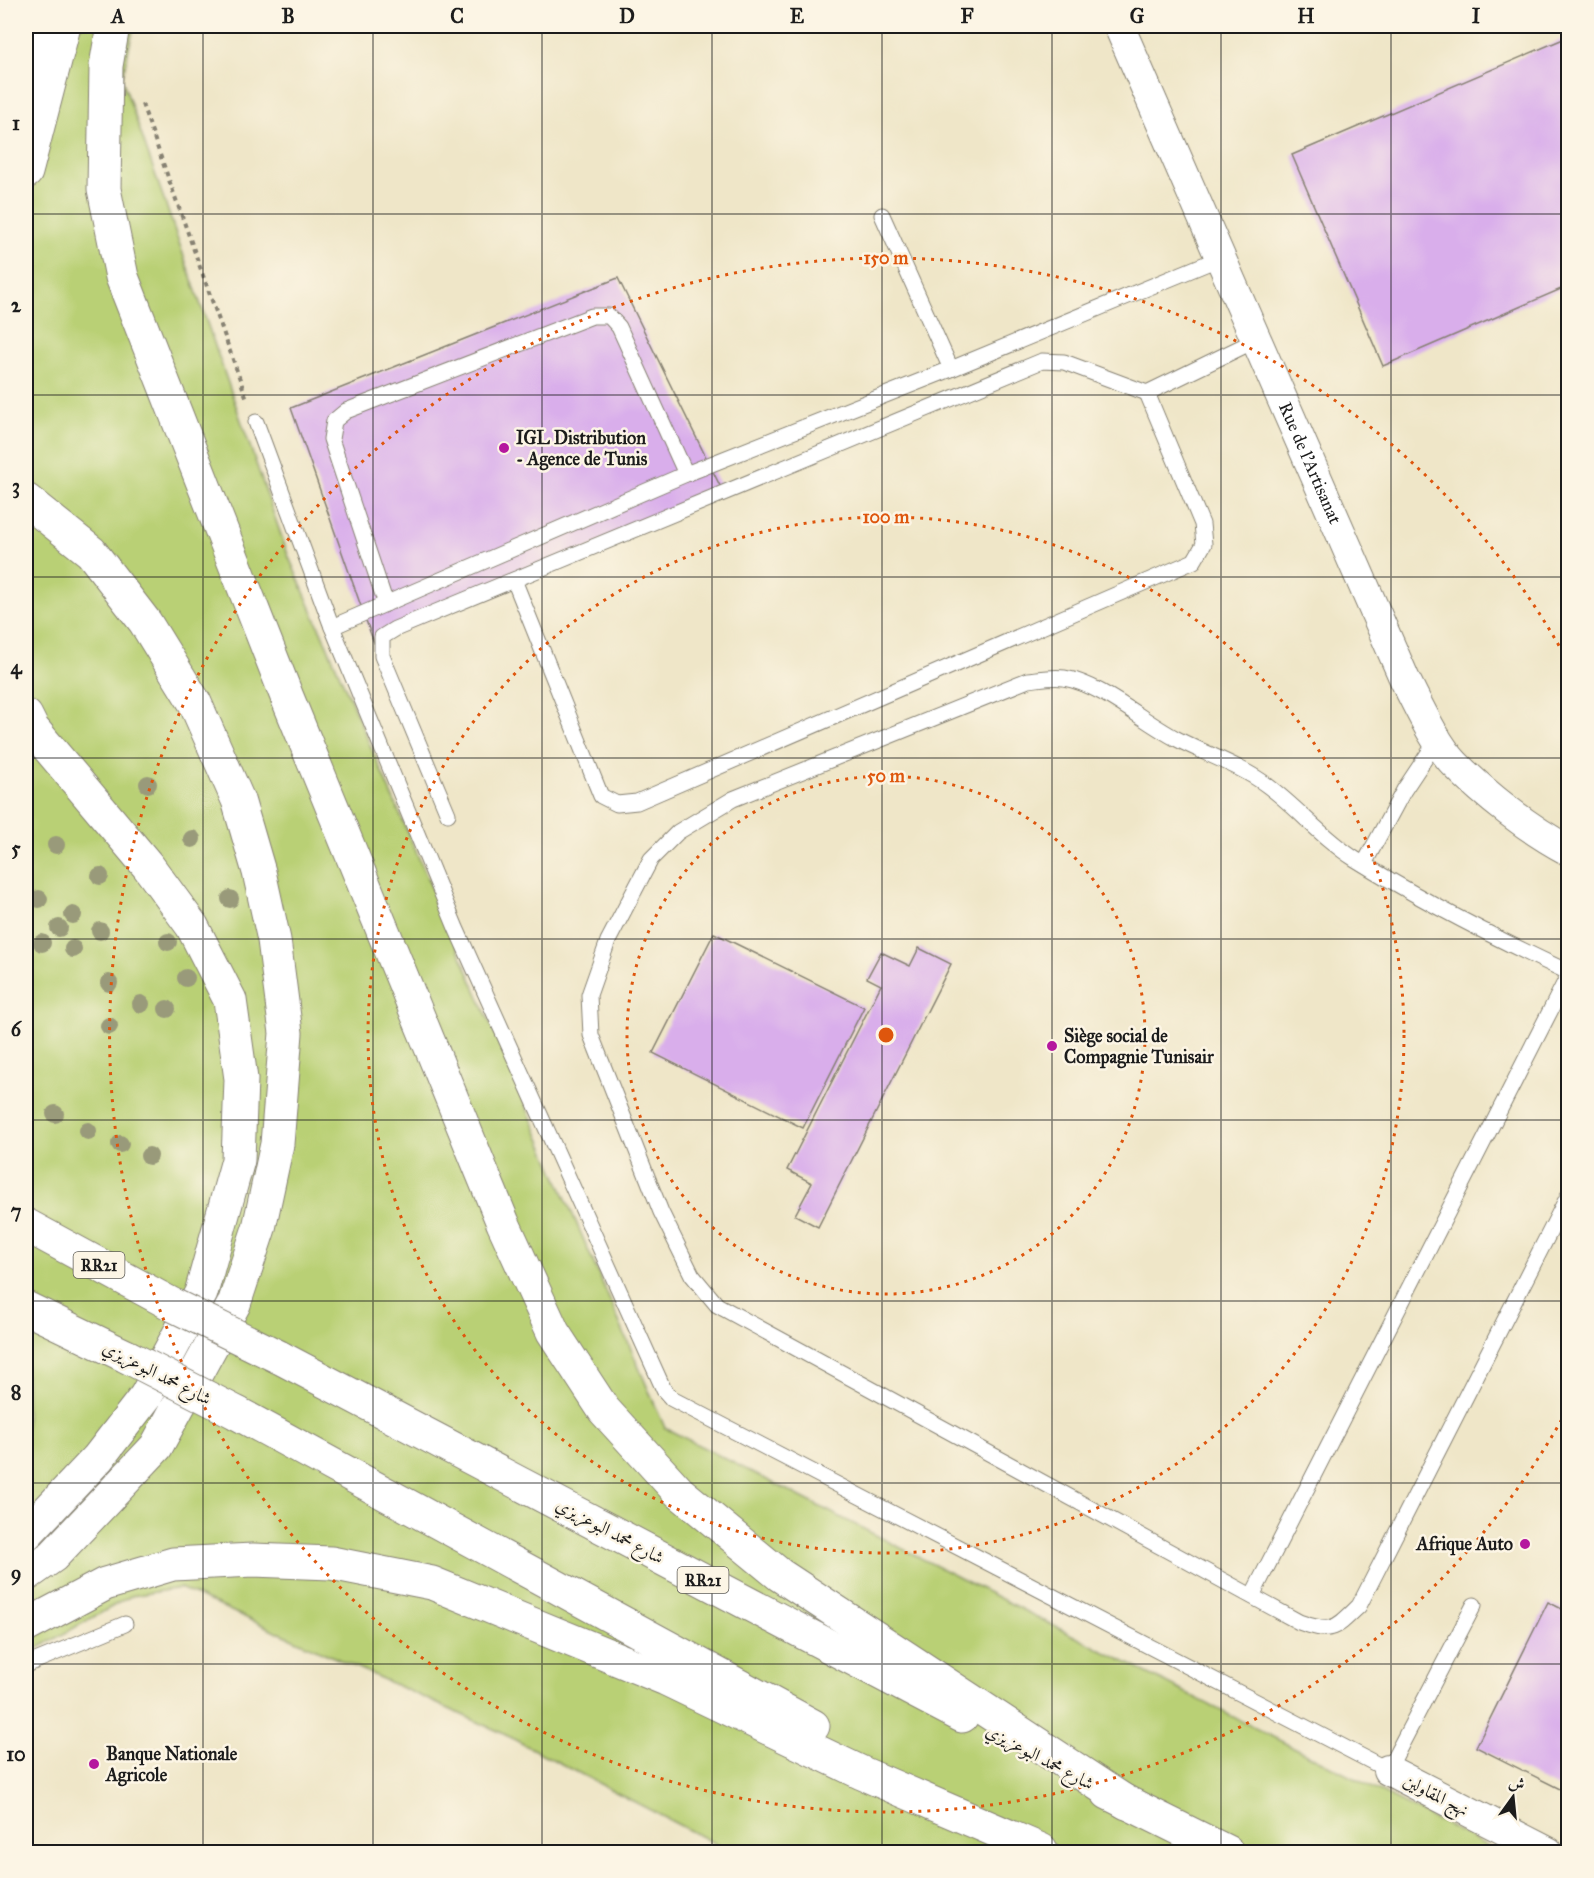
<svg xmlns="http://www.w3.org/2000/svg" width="1594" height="1878" font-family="'IM FELL Great Primer',Amiri,serif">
<rect width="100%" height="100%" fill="#fcf5e5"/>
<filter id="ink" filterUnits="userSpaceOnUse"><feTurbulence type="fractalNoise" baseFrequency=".0167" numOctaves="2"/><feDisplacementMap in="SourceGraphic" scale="12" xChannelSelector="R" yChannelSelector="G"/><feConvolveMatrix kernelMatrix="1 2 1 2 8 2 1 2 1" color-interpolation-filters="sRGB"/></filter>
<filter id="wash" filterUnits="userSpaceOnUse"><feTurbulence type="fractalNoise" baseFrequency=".008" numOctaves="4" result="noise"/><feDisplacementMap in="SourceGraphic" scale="24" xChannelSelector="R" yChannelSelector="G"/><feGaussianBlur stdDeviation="1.35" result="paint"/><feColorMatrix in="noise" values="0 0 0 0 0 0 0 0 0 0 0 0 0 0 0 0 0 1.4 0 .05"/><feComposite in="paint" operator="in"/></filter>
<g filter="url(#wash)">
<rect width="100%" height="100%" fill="#efe6c8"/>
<polygon fill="#b9d075" stroke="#6a7648" stroke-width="1.5" points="26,26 134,26 122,79 288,555 665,1428 1499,1852 731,1852 498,1731 180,1588 131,1596 26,1655"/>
<g id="blocks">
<g fill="#d9aeeb">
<polygon points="1568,37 1568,286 1383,366 1292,155"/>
<polygon points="618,278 721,488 374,643 291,408"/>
<polygon points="714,933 864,1007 803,1128 653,1053"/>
<polygon points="919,948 951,964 818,1227 795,1215 812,1183 787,1170 881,985 867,978 881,952 910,966"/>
<polygon points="1548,1602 1568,1612 1568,1793 1476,1747"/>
</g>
</g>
</g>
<g filter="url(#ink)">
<use href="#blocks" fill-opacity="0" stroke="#868172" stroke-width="1.5"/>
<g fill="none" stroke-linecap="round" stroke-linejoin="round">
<g stroke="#868172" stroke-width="17">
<g id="lane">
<polyline points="882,215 951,369"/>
<polyline points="256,422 332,627 456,928 664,1390 672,1399 1388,1770 1474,1605"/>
<polyline points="514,580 601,796 617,804 637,802 1194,561 1204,544 1202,524 1147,393"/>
<polyline points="386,604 331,439 334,421 346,411 592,316 609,316 619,327 686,474"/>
<polyline points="332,627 686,474 951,369 1220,258"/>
<polyline points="448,814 382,656 382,637 395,629 1042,361 1064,362 1147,393 1256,340"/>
<polyline points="1364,864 1404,790 1438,739"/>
<path d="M1568,972c-73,-34 -144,-70 -213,-113 -32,-20 -56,-50 -87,-73 -26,-20 -63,-32 -93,-48 -34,-18 -74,-54 -111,-60 -11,-2 -25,1 -36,2l-295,119 -55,33 -27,27 -43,82 -19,54 2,40 70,177 31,63 25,30 582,317c34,12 36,7 60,-16l209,-410"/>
<polyline points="1252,1596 1568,976"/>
<polyline points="26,1665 125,1624"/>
</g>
</g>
<g stroke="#868172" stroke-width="32">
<g id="street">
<path id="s1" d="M1119,26l286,654c13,25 31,65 50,84 30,31 75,66 113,86"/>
<polyline points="1388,1770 1548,1852"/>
</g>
</g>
<g stroke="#868172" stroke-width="35">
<g id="highway">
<polyline points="113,26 106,66 104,189 122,277 287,697 503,1223 553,1332 604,1410 679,1492 780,1575 1127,1803"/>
<polyline points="26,73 45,26"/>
<polyline points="26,172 64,26"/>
<polyline points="26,500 91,552 145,622 195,703 238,800 259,872 274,940 286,1033 277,1144 259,1228 234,1304 156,1447 53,1556 26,1575"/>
<polyline points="26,716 32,728 148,866 192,926 230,1000 241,1079 238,1160 201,1293 146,1396 98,1458 26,1534"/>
<polyline points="26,1225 173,1305"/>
<polyline points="26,1308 128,1357"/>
<polyline points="279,1357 962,1716"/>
<polyline points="237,1413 813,1726"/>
<polyline points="26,1626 105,1584 173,1564 253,1560 331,1563 432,1583 666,1679 862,1773 1041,1850"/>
<polyline points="1108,1793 1227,1852"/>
</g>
</g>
<polyline stroke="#868172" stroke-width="4" stroke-dasharray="4.5 4.5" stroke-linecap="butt" points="142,104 247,399"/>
<use href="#lane" stroke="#fff" stroke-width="15"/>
<use href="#street" stroke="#fff" stroke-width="30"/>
<use href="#highway" stroke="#fff" stroke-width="33"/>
<g stroke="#868172" stroke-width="35" stroke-linecap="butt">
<g id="highway-bridge">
<polyline points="173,1305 279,1357"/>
<polyline points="128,1357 237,1413"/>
</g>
</g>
<use href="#highway-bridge" stroke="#fff" stroke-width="33"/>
</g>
<g fill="#999a7a">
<circle cx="148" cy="784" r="9"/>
<circle cx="192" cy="839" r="9"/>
<circle cx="56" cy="845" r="9"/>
<circle cx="100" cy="876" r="9"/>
<circle cx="39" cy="899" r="9"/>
<circle cx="230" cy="899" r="9"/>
<circle cx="73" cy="915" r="9"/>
<circle cx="59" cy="928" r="9"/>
<circle cx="100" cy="931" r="9"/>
<circle cx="168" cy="942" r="9"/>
<circle cx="42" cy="943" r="9"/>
<circle cx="73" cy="949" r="9"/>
<circle cx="186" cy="978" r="9"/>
<circle cx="109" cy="983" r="9"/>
<circle cx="141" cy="1004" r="9"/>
<circle cx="167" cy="1009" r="9"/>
<circle cx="109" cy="1026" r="9"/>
<circle cx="55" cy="1114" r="9"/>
<circle cx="88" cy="1131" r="9"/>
<circle cx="120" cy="1144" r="9"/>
<circle cx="149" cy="1156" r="9"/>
</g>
</g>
<path fill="none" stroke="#1c1c1c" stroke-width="1.5" stroke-opacity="0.55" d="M203,26v1826M373,26v1826M542,26v1826M712,26v1826M882,26v1826M1052,26v1826M1221,26v1826M1391,26v1826M26,214h1542M26,395h1542M26,577h1542M26,758h1542M26,939h1542M26,1120h1542M26,1301h1542M26,1483h1542M26,1664h1542"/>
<g fill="none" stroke="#de560d" stroke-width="3" stroke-dasharray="3 6">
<circle cx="886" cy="1035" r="259"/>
<circle cx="886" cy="1035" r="518"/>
<path d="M1566 1412A777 777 0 1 1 1566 658"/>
</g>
<g fill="#b5179e" stroke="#fcf5e5" stroke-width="2">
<circle cx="504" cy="448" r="6"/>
<circle cx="1052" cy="1046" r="6"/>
<circle cx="1525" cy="1544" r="6"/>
<circle cx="94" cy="1764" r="6"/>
</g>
<g text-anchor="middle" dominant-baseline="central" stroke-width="5" stroke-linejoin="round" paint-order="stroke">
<g fill="#fcf5e5" stroke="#5f5d58" stroke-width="1.5">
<rect x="73.5" y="1252" width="51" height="26" rx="4.5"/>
<rect x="677.5" y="1567" width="51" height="26" rx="4.5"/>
</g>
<g font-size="16" font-weight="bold" fill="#1c1c1c">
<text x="99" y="1265">RR21</text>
<text x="703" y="1580">RR21</text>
</g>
<g font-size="18" font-weight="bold" fill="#1c1c1c" stroke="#fcf5e5" text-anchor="start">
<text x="516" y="438">IGL Distribution<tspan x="516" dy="21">- Agence de Tunis</tspan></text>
<text x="1064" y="1036">Siège social de<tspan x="1064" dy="21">Compagnie Tunisair</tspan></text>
<text x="1513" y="1544" text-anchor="end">Afrique Auto</text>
<text x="106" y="1754">Banque Nationale<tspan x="106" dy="21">Agricole</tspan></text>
</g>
<g font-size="18" fill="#1c1c1c" stroke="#fcf5e5">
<text stroke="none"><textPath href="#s1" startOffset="477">Rue de l'Artisanat</textPath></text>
<text transform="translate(157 1373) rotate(27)">شارع محمد البوعزيزي</text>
<text transform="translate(610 1531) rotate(28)">شارع محمد البوعزيزي</text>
<text transform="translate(1040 1757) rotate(28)">شارع محمد البوعزيزي</text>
<text transform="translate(1436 1795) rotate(27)">نهج المقاولين</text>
</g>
</g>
<circle cx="886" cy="1035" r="9" fill="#de560d" stroke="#fcf5e5" stroke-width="3"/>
<g font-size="18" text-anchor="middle" font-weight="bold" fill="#de560d" stroke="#fcf5e5" stroke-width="5" stroke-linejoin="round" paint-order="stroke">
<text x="886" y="264">150 m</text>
<text x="886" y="523">100 m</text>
<text x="886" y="782">50 m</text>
</g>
<rect width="1594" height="1878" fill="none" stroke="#fcf5e5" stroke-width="66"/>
<g transform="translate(1513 1797) rotate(15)" stroke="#fcf5e5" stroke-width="4.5" paint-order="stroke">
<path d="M0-4.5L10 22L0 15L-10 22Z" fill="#1c1c1c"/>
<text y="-9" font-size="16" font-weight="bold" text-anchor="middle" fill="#1c1c1c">ش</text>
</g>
<rect x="33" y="33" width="1528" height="1812" fill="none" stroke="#1c1c1c" stroke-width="2"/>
<g font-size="20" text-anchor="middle" font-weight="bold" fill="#1c1c1c">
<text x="118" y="23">A</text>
<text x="288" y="23">B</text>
<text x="457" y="23">C</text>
<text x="627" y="23">D</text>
<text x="797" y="23">E</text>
<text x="967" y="23">F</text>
<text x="1137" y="23">G</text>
<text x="1306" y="23">H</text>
<text x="1476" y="23">I</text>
<text x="16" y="130">1</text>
<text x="16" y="312">2</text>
<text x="16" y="493">3</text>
<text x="16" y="674">4</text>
<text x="16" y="855">5</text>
<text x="16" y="1036">6</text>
<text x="16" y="1218">7</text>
<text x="16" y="1399">8</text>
<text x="16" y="1580">9</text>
<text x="16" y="1761">10</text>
</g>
</svg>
